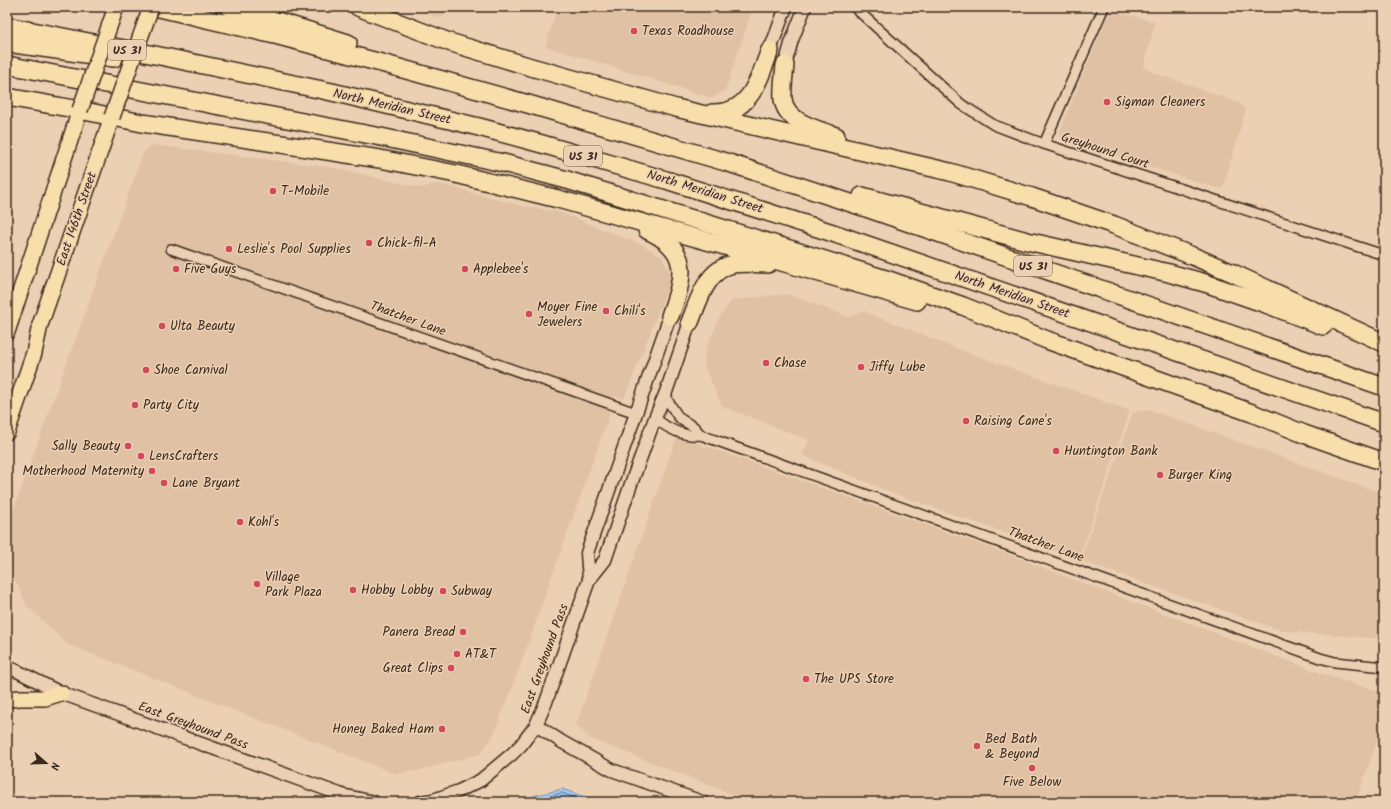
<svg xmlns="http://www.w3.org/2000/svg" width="1391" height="809" font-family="Kalam,sans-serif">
<rect width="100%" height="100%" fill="#ecd0b3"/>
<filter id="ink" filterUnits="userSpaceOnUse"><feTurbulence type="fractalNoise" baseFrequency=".025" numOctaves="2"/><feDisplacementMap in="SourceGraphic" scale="8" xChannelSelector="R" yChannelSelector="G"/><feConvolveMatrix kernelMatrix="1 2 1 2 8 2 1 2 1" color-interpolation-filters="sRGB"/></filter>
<g filter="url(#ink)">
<g fill="#e1c1a3">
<polygon points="410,7 446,7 442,19"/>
<polygon points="558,7 766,7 764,12 753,8 725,91 712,98 545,46"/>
<polygon points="1110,10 1155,22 1144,66 1147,70 1239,103 1246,109 1223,188 1216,188 1061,138 1060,130"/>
<polygon points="152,145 330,167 422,188 437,183 519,205 559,212 643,245 662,257 672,278 624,399 616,396 513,686 492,738 480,754 420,770 396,774 67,644 27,606 7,562 7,527 144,151"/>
<polygon points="787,294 849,317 863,311 948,345 1130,411 1082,550 1070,556 892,493 802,455 809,440 722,406 704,366 705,351 719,318 732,300"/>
<polygon points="1150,410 1384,494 1384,639 1283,631 1080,561 1133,412"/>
<polygon points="677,436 1002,552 1323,674 1384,693 1384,722 1356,802 753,802 591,739 576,725"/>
</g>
<polygon fill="#a0ccfa" stroke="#788ba2" points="562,789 599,802 529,802 533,796"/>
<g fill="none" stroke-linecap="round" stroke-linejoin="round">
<polyline stroke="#636b76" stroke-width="1" points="534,802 536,799 562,793 587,802"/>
<g stroke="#3b2a1e" stroke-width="12">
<g id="minor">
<polyline points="854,7 961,104 994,125 1044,144 1359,247 1384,255"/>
<polyline points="1044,144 1104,7"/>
<polyline points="171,249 636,413"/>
<polyline points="666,392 668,401 677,415 682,420 694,427 701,435"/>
<path d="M655,418c13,11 29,19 46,17l619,223 15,4 49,5"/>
</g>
</g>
<g stroke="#3b2a1e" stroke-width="15">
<g id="tertiary">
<polyline points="770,50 786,7"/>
<polyline points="785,65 792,40 805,7"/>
<polyline points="589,580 587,553 670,316"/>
<polyline points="7,666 61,693 342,795 374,802"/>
<polyline points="536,725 562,742 612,770 702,802"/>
<polyline points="420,802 433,800 459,791 481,780 512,754 521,745 536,725 546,702 589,580 605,560 631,484 655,418 666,392 690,322"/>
</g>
</g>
<g stroke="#3b2a1e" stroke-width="18">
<g id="primary">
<polyline points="7,332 80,110"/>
<polyline points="7,432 34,353 40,325 112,117"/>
<polyline points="7,699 21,698 45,698 61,693"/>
</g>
</g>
<g stroke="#3b2a1e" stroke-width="20">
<g id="motorway">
<polyline points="155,7 279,36 385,64 528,104 729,163 866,208 1384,387"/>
<polyline points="229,7 271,19 348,43"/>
<polyline points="358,7 449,42 531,67 676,108 950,172 1032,197 1114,225 1195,257 1235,274 1384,343"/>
<polyline points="7,26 160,56 332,92 479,127 542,144 666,180 830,232 1384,423"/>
<polyline points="7,43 114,58"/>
<polyline points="7,65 381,137 503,163 567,180 886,279 963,306 1047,340 1252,413 1304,434 1384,462"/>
<path d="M785,65c-1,11 -3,23 -2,34 3,24 34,30 53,37"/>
<polyline points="7,97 80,110 142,123 380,159 456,174 558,199 785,263 917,301"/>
<path d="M712,113c38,2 47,-34 58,-63"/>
<polyline points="862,196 1027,241 1169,273 1205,283 1266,304 1323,326"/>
<path d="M647,230c45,20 37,47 23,86"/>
<path d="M690,322c9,-22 16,-52 43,-58 11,-2 23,0 35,0"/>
</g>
</g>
<use href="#minor" stroke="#ecd0b3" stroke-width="9"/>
<use href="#tertiary" stroke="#ecd0b3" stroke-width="12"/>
<use href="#primary" stroke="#f8deab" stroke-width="15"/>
<use href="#motorway" stroke="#f8deab" stroke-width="17"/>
<g stroke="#3b2a1e" stroke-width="18" stroke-linecap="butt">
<g id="primary-bridge">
<polyline points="80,110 116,7"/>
<polyline points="112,117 151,7"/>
</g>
</g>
<use href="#primary-bridge" stroke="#f8deab" stroke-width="15"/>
</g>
</g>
<g fill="#d1495b" stroke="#ecd0b3" stroke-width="1.5">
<circle cx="634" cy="31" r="4"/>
<circle cx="1107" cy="102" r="4"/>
<circle cx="273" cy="191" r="4"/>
<circle cx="369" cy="243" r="4"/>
<circle cx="229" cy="249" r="4"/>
<circle cx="176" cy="269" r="4"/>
<circle cx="465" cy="269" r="4"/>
<circle cx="606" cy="311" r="4"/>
<circle cx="529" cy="314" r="4"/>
<circle cx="162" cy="326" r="4"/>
<circle cx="766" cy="363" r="4"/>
<circle cx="861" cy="367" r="4"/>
<circle cx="146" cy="370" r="4"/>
<circle cx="135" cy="405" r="4"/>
<circle cx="966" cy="421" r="4"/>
<circle cx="128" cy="446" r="4"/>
<circle cx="1056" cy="451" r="4"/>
<circle cx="141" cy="456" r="4"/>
<circle cx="152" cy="471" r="4"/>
<circle cx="1160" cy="475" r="4"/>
<circle cx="164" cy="483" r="4"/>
<circle cx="240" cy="522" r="4"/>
<circle cx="257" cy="584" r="4"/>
<circle cx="353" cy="590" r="4"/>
<circle cx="443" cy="591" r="4"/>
<circle cx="463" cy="632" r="4"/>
<circle cx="457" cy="654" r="4"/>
<circle cx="451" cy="668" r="4"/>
<circle cx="806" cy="679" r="4"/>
<circle cx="442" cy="729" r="4"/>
<circle cx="977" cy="746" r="4"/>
<circle cx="1032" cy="768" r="4"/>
</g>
<g text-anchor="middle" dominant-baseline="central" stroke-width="3" stroke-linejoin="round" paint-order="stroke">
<g fill="#ecd0b3" stroke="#705c4b" stroke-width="1">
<rect x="108" y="40" width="38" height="20" rx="3"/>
<rect x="564" y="146" width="38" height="20" rx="3"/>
<rect x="1014" y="256" width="38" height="20" rx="3"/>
</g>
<g font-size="12" font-weight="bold" fill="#3b2a1e">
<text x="127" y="50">US 31</text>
<text x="583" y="156">US 31</text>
<text x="1033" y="266">US 31</text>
</g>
<g font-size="13" fill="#3b2a1e" stroke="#ecd0b3" text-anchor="start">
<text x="642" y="31">Texas Roadhouse</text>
<text x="1115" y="102">Sigman Cleaners</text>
<text x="281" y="191">T-Mobile</text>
<text x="377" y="243">Chick-fil-A</text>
<text x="237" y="249">Leslie's Pool Supplies</text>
<text x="184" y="269">Five Guys</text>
<text x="473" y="269">Applebee's</text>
<text x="537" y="307">Moyer Fine<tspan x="537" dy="15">Jewelers</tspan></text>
<text x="614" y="311">Chili's</text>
<text x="170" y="326">Ulta Beauty</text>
<text x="774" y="363">Chase</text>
<text x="869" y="367">Jiffy Lube</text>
<text x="154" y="370">Shoe Carnival</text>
<text x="143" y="405">Party City</text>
<text x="974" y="421">Raising Cane's</text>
<text x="120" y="446" text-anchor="end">Sally Beauty</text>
<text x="1064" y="451">Huntington Bank</text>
<text x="149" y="456">LensCrafters</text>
<text x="144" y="471" text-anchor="end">Motherhood Maternity</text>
<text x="1168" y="475">Burger King</text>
<text x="172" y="483">Lane Bryant</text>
<text x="248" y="522">Kohl's</text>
<text x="265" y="577">Village<tspan x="265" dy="15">Park Plaza</tspan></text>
<text x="361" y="590">Hobby Lobby</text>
<text x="451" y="591">Subway</text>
<text x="455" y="632" text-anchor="end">Panera Bread</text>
<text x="465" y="654">AT&amp;T</text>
<text x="443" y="668" text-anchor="end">Great Clips</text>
<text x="814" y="679">The UPS Store</text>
<text x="434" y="729" text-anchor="end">Honey Baked Ham</text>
<text x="985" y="739">Bed Bath<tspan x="985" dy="15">&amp; Beyond</tspan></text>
<text x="1032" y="782" text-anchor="middle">Five Below</text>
</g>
<g font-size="13" fill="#3b2a1e" stroke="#ecd0b3">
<text transform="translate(392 107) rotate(13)">North Meridian Street</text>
<text transform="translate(1105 151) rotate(18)">Greyhound Court</text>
<text transform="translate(705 192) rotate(17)">North Meridian Street</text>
<text transform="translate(77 219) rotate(-71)">East 146th Street</text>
<text transform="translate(1012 295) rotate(19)">North Meridian Street</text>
<text transform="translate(408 319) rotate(20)">Thatcher Lane</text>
<text transform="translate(1046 545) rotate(20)">Thatcher Lane</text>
<text transform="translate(545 659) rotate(-70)">East Greyhound Pass</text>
<text transform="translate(193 726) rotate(20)">East Greyhound Pass</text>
</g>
</g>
<rect width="1391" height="809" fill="none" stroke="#ecd0b3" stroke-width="24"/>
<rect x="12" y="12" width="1367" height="785" fill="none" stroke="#3b2a1e" stroke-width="1.5" filter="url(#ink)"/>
<g transform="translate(46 763) rotate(110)" stroke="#ecd0b3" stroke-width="3" paint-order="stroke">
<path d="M0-3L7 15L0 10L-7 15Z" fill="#3b2a1e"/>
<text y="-6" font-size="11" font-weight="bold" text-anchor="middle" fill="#3b2a1e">N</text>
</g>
</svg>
